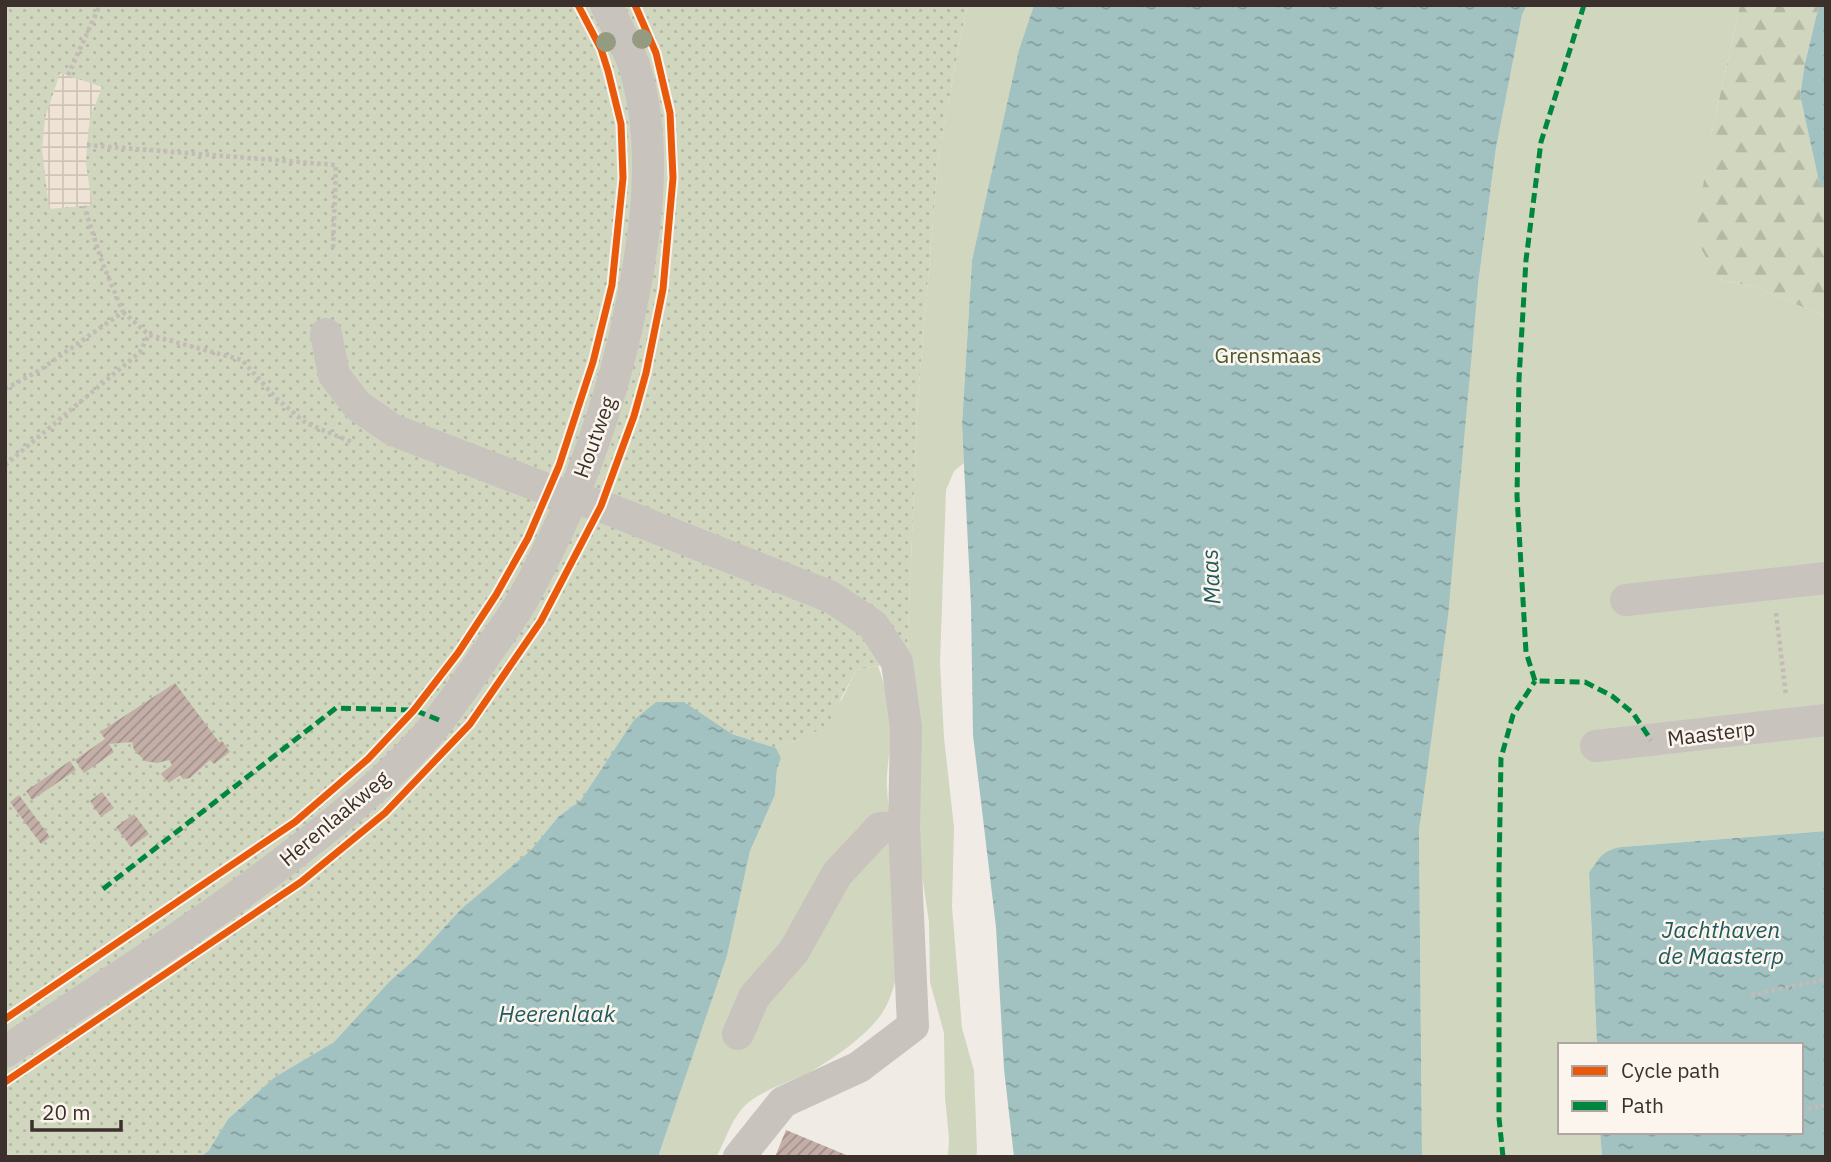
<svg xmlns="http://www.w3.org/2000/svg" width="1831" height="1162" font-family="'IBM Plex Sans',sans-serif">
<defs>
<pattern id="forest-firs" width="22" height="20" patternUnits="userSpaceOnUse" patternTransform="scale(1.75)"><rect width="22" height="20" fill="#d1d6bf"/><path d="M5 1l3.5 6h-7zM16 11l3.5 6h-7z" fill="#b4b8a4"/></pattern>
<pattern id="park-dots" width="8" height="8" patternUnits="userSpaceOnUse" patternTransform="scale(1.75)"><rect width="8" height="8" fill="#d1d6bf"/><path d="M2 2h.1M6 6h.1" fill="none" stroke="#b4b8a4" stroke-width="1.8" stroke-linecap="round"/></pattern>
<pattern id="plaza-grid" width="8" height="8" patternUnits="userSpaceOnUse" patternTransform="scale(1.75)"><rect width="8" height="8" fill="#eee3d5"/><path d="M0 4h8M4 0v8" fill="none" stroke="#cdc3b7"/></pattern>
<pattern id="water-ripples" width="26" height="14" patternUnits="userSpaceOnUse" patternTransform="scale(1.75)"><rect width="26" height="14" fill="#a1c2c1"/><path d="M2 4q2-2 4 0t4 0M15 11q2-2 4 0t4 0" fill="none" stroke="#849e9d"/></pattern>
<pattern id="building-hatch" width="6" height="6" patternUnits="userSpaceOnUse" patternTransform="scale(1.75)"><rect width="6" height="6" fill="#c3afa7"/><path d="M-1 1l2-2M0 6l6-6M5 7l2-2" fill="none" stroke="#a08f88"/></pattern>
</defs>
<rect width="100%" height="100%" fill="#f0ebe5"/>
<g fill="#d1d6bf">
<polygon points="967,5 1034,5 1019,51 972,260 962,425 964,463 954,471 946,490 940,663 944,738 954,827 952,907 962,1028 974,1071 977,1151 976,1157 948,1157 949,1138 945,1097 944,1033 930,982 929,922 920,862 907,655 918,395 939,151"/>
<polygon points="1527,5 1740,5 1711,136 1719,279 1758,288 1826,317 1826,706 1589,733 1586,759 1826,733 1826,831 1621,847 1589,873 1597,1045 1560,1045 1560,1132 1600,1132 1602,1157 1422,1157 1419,830 1478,285 1496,148 1522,15"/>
<path d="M878,666c9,25 13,47 12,73 0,16 -4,32 -3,48 3,63 33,182 -10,233 -17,20 -44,39 -67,52 -20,10 -55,20 -69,38 -11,13 -16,32 -25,47h-58l69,-201 23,-105 25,-56 2,-26 4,-11 -5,-10 28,-10 38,-39 14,-29z"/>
</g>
<polygon fill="url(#forest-firs)" points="1740,5 1819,5 1805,63 1800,95 1819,182 1826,191 1826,317 1758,288 1719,279 1695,238 1711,136"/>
<polygon fill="url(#park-dots)" points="5,5 967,5 939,151 918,395 907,655 878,666 856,670 827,725 804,738 776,748 732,734 708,720 619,744 581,800 558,817 531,850 461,909 417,957 389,982 334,1042 275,1077 228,1119 209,1150 201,1157 5,1157"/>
<polygon fill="url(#plaza-grid)" points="60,73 102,87 90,118 87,145 86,163 92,205 49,209 42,149 45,118"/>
<g fill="url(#water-ripples)">
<polygon points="1034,5 1527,5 1522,15 1496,148 1478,285 1448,616 1419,830 1422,1157 1014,1157 1004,1069 996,927 973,735 971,605 962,425 972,260 1019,50"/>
<polygon points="1819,5 1826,5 1826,191 1819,182 1800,95 1805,63"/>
<polygon points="656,702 684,702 732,734 776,748 781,758 777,769 775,795 750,851 727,956 658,1157 201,1157 209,1150 228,1119 275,1077 334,1042 389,982 417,957 461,909 531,850 558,817 581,800 634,720"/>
<path d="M1826,831v326h-224l-2,-25h201v-87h-204l-8,-172c11,-16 13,-22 32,-26z"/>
</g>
<g fill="url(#building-hatch)">
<polygon points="175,683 219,742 222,741 230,752 214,764 210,760 190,778 183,779 180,775 169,783 161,774 172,765 169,760 157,763 145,761 134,750 132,742 109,744 114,752 84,773 75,760 105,739 100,732"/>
<polygon points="70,761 76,770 32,800 26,791"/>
<polygon points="102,792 114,808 101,817 90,801"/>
<polygon points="19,795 50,837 41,844 10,802"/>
<polygon points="134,814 149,834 131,847 116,827"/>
<polygon points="786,1130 851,1157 775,1157"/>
</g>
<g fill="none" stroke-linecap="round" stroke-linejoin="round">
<g stroke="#c2bbb6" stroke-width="4.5" stroke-dasharray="3.5 3.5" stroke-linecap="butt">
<polyline points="68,75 100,5"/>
<polyline points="87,145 336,165 333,251"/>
<polyline points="123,312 149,335 242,360 277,399 306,423 354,443"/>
<polyline points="5,389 40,370 123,312 102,262 84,206"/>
<polyline points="5,465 140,352 149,335"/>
<polyline points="1776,613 1786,695"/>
<polyline points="1751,995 1826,979"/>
<polyline points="1801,1110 1826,1105"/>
</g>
<g stroke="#c9c3be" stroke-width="32">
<polyline points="326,334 334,375 358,406 393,430 549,490 601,506 831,597 873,625 897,662 906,728 904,827 913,1026 859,1067 783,1102 739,1157"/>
<polyline points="1626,600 1826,578"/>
<polyline points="1596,746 1826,720"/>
<polyline points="738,1034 754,997 794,951 837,874 880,828 904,827"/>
<path d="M5,1052c99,-66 201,-129 295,-203 45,-35 90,-72 128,-115 21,-25 40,-53 58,-80 13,-18 26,-36 37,-55 48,-87 84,-181 105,-278 17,-79 31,-170 8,-249 -7,-24 -19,-45 -30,-67"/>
</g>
<g stroke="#00873e" stroke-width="5" stroke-dasharray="10 5" stroke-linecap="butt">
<polyline points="1584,5 1541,142 1526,260 1519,379 1517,496 1526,652 1535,681 1585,682 1612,696 1633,713 1651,740"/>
<polyline points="103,889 336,708 414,710 439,720"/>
<polyline points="1503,1157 1499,1118 1499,872 1501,758 1513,715 1535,681"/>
</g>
<g stroke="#fbf5ee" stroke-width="11">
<g id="cycleway">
<polyline points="5,1019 295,822 368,759 414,710 458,653 496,595 528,538 559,466 593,362 612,285 623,178 621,124 608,71 601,49 578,5"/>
<polyline points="5,1082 301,882 385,813 470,724 541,621 601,506 634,416 646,373 663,289 673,178 670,113 656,53 635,5"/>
</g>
</g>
<use href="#cycleway" stroke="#e8590c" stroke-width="7"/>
</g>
<g fill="#959b80">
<circle cx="642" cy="39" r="10"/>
<circle cx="606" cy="42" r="10"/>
</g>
<g text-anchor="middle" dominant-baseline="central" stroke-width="5" stroke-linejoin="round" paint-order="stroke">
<g font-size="21" fill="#4a5a2e" stroke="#fbf5ee">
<text x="1268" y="355">Grensmaas</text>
</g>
<g font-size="21" fill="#3b302b" stroke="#fbf5ee">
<text transform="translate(594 437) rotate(-70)">Houtweg</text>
<text transform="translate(1711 733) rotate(-7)">Maasterp</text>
<text transform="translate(334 818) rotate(-40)">Herenlaakweg</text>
</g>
<g font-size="23" font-style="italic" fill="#1f5a5e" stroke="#fbf5ee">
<text transform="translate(1210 577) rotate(-93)">Maas</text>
<text x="1721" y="929">Jachthaven<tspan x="1721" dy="26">de Maasterp</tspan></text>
<text x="557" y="1013">Heerenlaak</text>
</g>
</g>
<rect width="1831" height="1162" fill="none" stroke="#3b302b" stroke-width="14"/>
<rect x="1558" y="1043" width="245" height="91" fill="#fbf5ee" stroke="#aea6a0" stroke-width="2"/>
<rect x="1572" y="1066" width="35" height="10" fill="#e8590c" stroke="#aea6a0" stroke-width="2"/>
<text x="1621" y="1078" font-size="21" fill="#3b302b">Cycle path</text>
<rect x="1572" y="1101" width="35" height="10" fill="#00873e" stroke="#aea6a0" stroke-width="2"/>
<text x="1621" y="1113" font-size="21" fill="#3b302b">Path</text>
<path d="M32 1120v10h89v-10" fill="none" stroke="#3b302b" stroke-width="3.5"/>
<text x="42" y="1120" font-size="21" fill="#3b302b" stroke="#fbf5ee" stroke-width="5" paint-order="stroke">20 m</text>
</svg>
